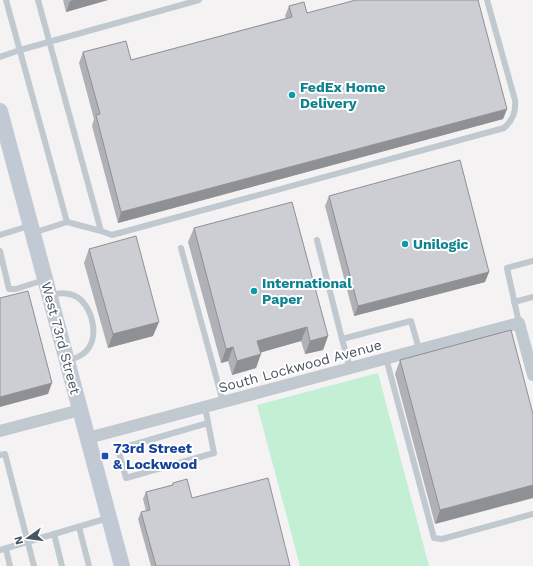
<svg xmlns="http://www.w3.org/2000/svg" width="533" height="566" font-family="'Work Sans',sans-serif">
<rect width="100%" height="100%" fill="#f4f2f2"/>
<polygon fill="#c3efd5" points="378,373 429,566 300,566 257,405"/>
<g fill="none" stroke-linecap="round" stroke-linejoin="round">
<g stroke="#c0c8d0" stroke-width="6">
<polyline points="6,0 67,222"/>
<polyline points="0,57 20,50 199,0"/>
<path d="M101,231l11,4 392,-107c9,-8 12,-16 11,-28l-28,-100"/>
<polyline points="33,233 67,222 101,231 38,0"/>
<polyline points="0,235 29,226"/>
<polyline points="317,240 342,339"/>
<polyline points="181,248 223,402"/>
<polyline points="0,251 9,289 16,289 44,280"/>
<path d="M50,295c10,-2 18,-3 27,2 17,11 23,43 7,56 -4,4 -11,6 -17,8"/>
<polyline points="514,302 533,297"/>
<polyline points="519,323 507,268 533,261"/>
<polyline points="386,358 434,538 442,539 533,514"/>
<polyline points="350,368 342,339 411,321 419,349"/>
<polyline points="205,407 214,453 126,478 118,449 208,423"/>
<polyline points="0,455 5,454 34,566"/>
<polyline points="79,527 89,566"/>
<polyline points="54,534 62,566"/>
<polyline points="6,549 10,566"/>
<polyline points="0,550 108,518"/>
</g>
<g stroke="#c0c8d0" stroke-width="12">
<polyline points="0,431 80,410"/>
<polyline points="88,438 519,323 533,375"/>
</g>
<polyline stroke="#c0c9d4" stroke-width="16" points="0,111 122,566"/>
</g>
<g fill="#afb1b6">
<polygon points="63,0 108,0 66,12"/>
<polygon points="289,6 307,13 507,109 503,119 118,223 92,126 94,119 79,63 83,52 131,60 286,18 285,16"/>
<polygon points="329,196 489,272 485,282 354,316 325,206"/>
<polygon points="194,228 328,336 323,350 305,354 301,341 260,352 256,368 232,375 228,361 221,363 188,242"/>
<polygon points="89,249 153,336 108,348 84,263"/>
<polygon points="511,330 435,524 395,374 400,360"/>
<polygon points="173,483 192,498 290,566 151,566 138,519 141,512 146,511 143,499 146,492 172,485"/>
</g>
<g fill="#8f9094">
<polygon points="74,0 108,0 66,12 70,1"/>
<polygon points="507,109 503,119 118,223 121,212"/>
<polygon points="489,272 485,282 354,316 358,306"/>
<polygon points="159,322 153,336 108,348 113,334"/>
<polygon points="307,327 301,341 252,355 257,341"/>
<polygon points="328,336 323,350 305,354 310,341"/>
<polygon points="233,347 228,361 221,363 226,349"/>
<polygon points="261,354 256,368 232,375 237,361"/>
<polygon points="52,383 48,394 0,407 0,397"/>
<polygon points="533,485 533,498 435,524 440,510"/>
</g>
<g fill="#ccced4" stroke="#8f9094">
<polygon points="356,0 478,0 507,109 121,212 96,115 100,114 83,52 126,41 131,60 292,17 289,6 304,2 307,13"/>
<polygon points="460,160 489,272 358,306 329,196"/>
<polygon points="292,202 328,336 310,341 307,327 257,341 261,354 237,361 233,347 226,349 194,228"/>
<polygon points="136,236 159,322 113,334 89,249"/>
<polygon points="28,291 52,383 0,397 0,298"/>
<polygon points="511,330 533,414 533,485 440,510 400,360"/>
<polygon points="268,478 290,566 156,566 141,512 150,510 146,492 173,485 173,483 187,479 192,498"/>
</g>
<g fill="#0f9aa8" stroke="#fff" stroke-width="1.5">
<circle cx="292" cy="95" r="4"/>
<circle cx="405" cy="244" r="4"/>
<circle cx="254" cy="291" r="4"/>
</g>
<rect fill="#1a4fb4" stroke="#fff" stroke-width="1.5" x="101" y="452" width="8" height="8" rx="2"/>
<g text-anchor="middle" dominant-baseline="central" stroke-width="4" stroke-linejoin="round" paint-order="stroke">
<g font-size="14" font-weight="bold" fill="#0d838f" stroke="#fff" text-anchor="start">
<text x="300" y="87">FedEx Home<tspan x="300" dy="16">Delivery</tspan></text>
<text x="413" y="244">Unilogic</text>
<text x="262" y="283">International<tspan x="262" dy="16">Paper</tspan></text>
</g>
<g font-size="14" fill="#4a545f" stroke="#fff">
<text transform="translate(61 338) rotate(75)">West 73rd Street</text>
<text transform="translate(300 366) rotate(-15)">South Lockwood Avenue</text>
</g>
<g font-size="14" font-weight="bold" fill="#164399" stroke="#fff" text-anchor="start">
<text x="113" y="448">73rd Street<tspan x="113" dy="16">&amp; Lockwood</tspan></text>
</g>
</g>
<g transform="translate(28 538) rotate(256)" stroke="#ffffff" stroke-width="3" paint-order="stroke">
<path d="M0-3L7 15L0 10L-7 15Z" fill="#4a545f"/>
<text y="-6" font-size="11" font-weight="bold" text-anchor="middle" fill="#4a545f">N</text>
</g>
</svg>
